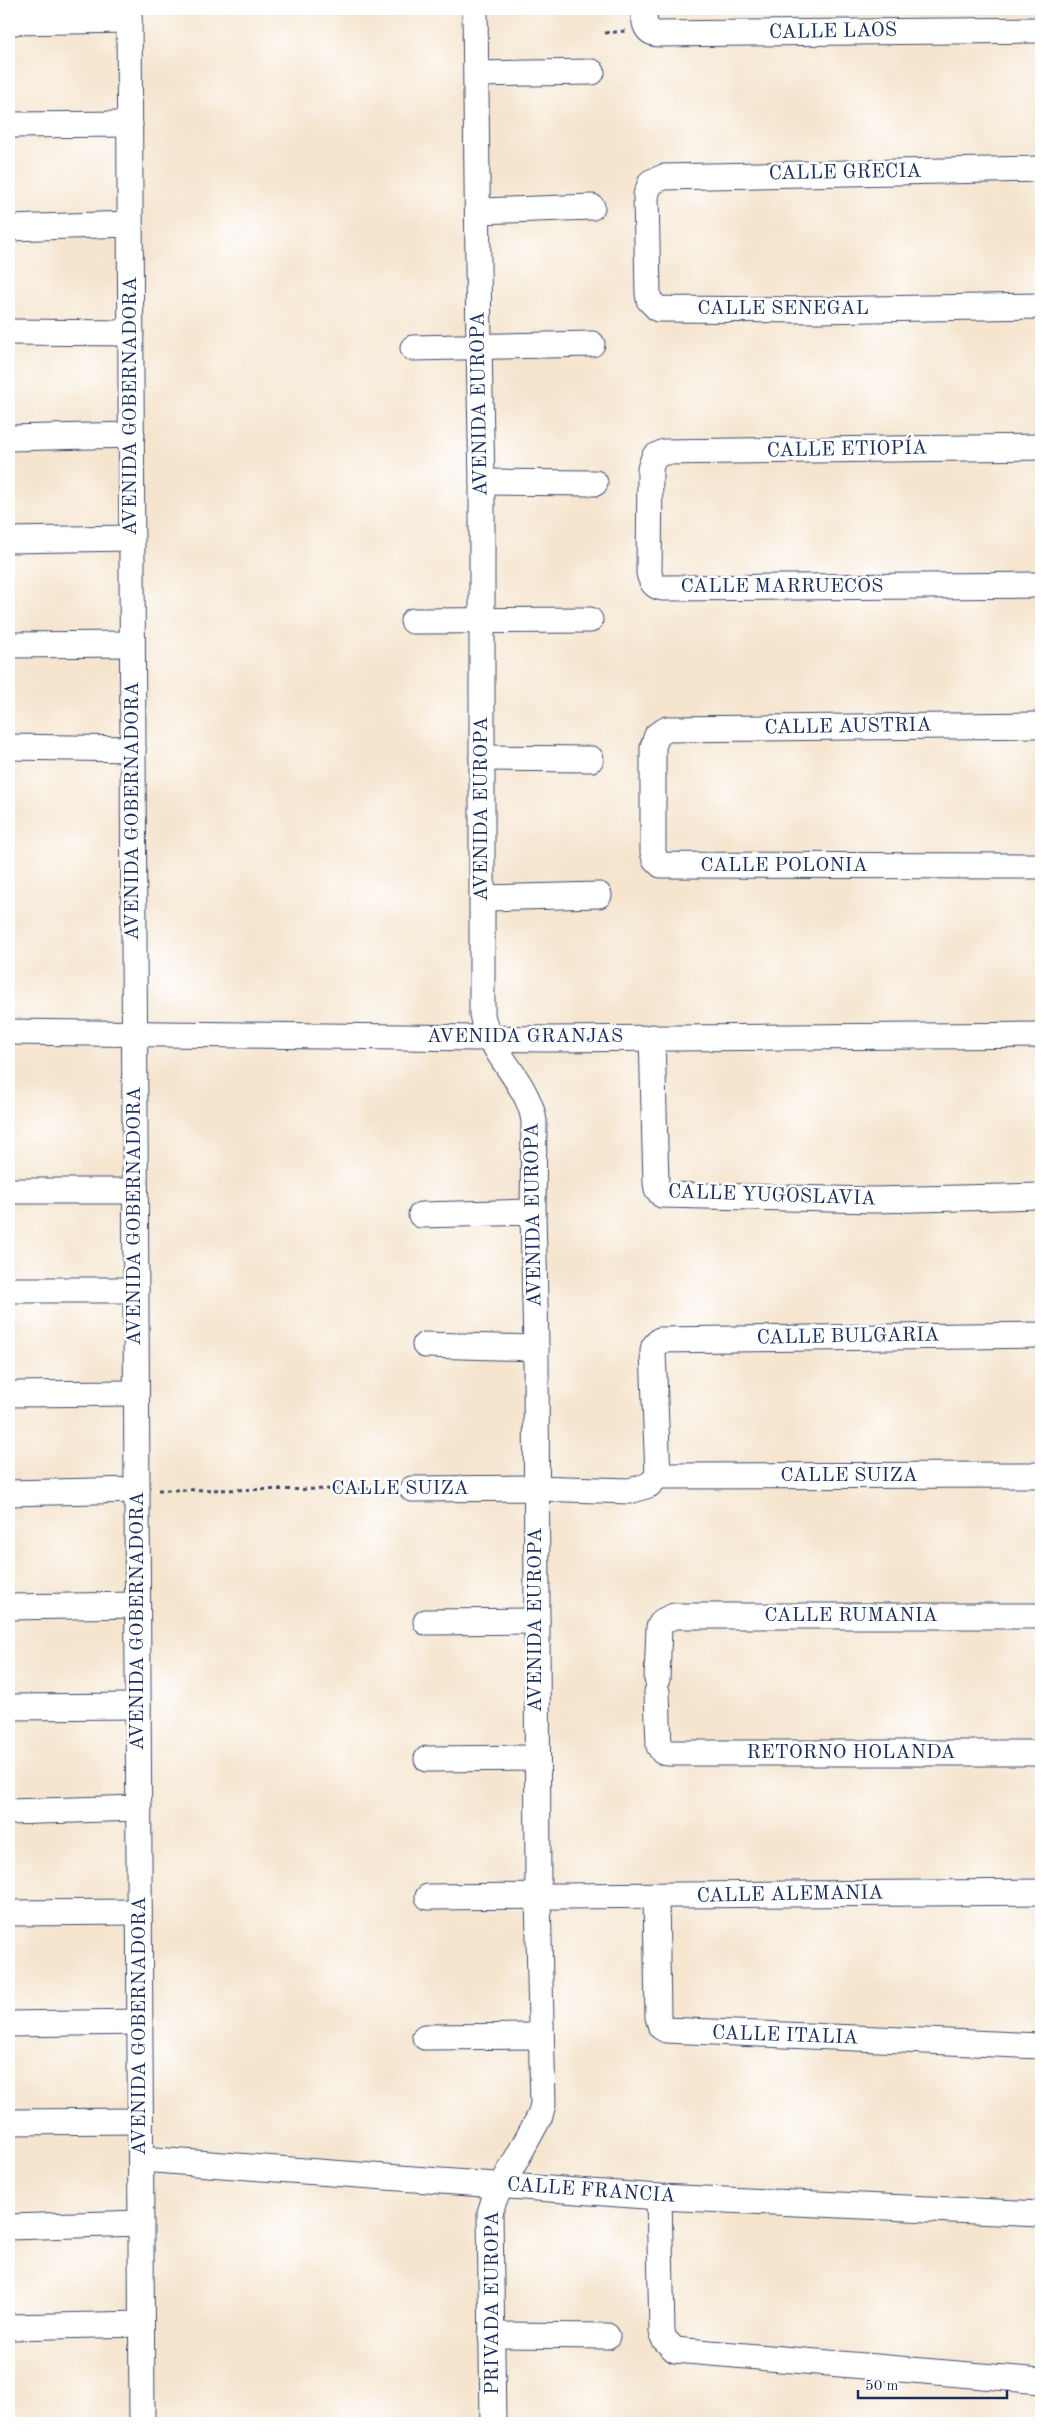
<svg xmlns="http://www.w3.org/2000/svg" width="1050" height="2432" font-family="'Old Standard TT',serif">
<rect width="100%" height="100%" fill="#fff"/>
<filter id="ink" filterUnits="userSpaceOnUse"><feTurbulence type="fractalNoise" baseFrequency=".02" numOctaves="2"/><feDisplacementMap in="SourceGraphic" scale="10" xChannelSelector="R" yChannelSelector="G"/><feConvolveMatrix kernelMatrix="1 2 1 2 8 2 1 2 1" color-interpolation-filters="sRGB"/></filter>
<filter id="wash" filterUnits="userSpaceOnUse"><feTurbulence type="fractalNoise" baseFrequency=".0096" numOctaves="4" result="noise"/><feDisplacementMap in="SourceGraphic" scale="20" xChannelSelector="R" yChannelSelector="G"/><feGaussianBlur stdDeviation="1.12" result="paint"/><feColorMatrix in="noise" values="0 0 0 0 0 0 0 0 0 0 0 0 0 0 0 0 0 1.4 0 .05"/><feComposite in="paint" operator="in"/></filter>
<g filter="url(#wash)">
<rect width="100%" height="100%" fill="#f5e5cf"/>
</g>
<g filter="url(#ink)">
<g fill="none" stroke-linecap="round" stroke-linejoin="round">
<g stroke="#3c4a6f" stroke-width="27">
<g id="minor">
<polyline points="129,9 142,2423"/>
<path d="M475,9l4,338 3,135v532c6,38 47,69 52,107l-1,91 3,136 2,548 5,208 -3,12 -46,84 -4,13 3,210"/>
<path d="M644,9c0,12 0,23 14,25l383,-4"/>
<polyline points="9,22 129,20"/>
<polyline points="477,74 592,72"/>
<polyline points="9,125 130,124"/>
<polyline points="1041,169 664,177 651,182 646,195 648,293 649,300 658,309 817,310 1041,306"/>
<polyline points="478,211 592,207"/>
<polyline points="9,228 130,224"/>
<polyline points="9,332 131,333"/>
<polyline points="413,348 592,344"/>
<polyline points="9,438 132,435"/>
<path d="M1041,447l-377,5 -10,5 -4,12 -1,104c2,9 5,14 14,15l378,-3"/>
<polyline points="482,482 595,483"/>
<polyline points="9,540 132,538"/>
<polyline points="413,621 590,620"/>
<polyline points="9,645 132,644"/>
<polyline points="1041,725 667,729 657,735 653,747 653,852 655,859 661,865 1041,866"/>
<polyline points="9,747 133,749"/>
<polyline points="482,758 591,759"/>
<polyline points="483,898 599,895"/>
<polyline points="9,1032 548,1039 1041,1035"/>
<polyline points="652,1037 656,1183 657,1189 662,1195 874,1200 1041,1196"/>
<polyline points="9,1191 135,1191"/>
<polyline points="421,1215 533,1212"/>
<polyline points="9,1290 136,1290"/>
<polyline points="425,1345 536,1348"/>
<polyline points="9,1394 136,1393"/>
<polyline points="658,1476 653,1351 654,1346 660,1340 1041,1335"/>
<polyline points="412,1489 535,1488 630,1491 649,1485 658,1476 1041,1475"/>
<polyline points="9,1493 137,1490"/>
<polyline points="9,1607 137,1605"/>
<polyline points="426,1622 537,1621"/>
<polyline points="657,1679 659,1627 663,1621 674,1616 1041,1616"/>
<polyline points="657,1692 659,1746 663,1752 668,1753 1041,1753"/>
<polyline points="9,1707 138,1706"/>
<polyline points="427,1759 537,1758"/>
<polyline points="9,1812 139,1808"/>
<polyline points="656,1896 658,2017 661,2027 666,2030 1041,2046"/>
<polyline points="428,1897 1041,1892"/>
<polyline points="9,1913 139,1912"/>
<polyline points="9,2024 140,2022"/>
<polyline points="425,2037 540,2036"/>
<polyline points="9,2122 140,2121"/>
<polyline points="141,2159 659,2197 1041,2214"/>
<polyline points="659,2197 662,2331 664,2339 675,2350 1041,2381"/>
<polyline points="9,2227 141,2223"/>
<polyline points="9,2327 141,2324"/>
<polyline points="491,2335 607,2336"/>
</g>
</g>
<g stroke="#3c4a6f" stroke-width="3" stroke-dasharray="4 4" stroke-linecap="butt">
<polyline points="605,33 625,31"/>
<polyline points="158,1490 392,1489"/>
</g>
<use href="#minor" stroke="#fff" stroke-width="25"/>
</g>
</g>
<g text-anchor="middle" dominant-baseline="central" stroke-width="5" stroke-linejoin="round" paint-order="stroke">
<g font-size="20" fill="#1b2f5e" stroke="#fff">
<text transform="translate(833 32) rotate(-1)">CALLE LAOS</text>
<text transform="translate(845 173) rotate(-1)">CALLE GRECIA</text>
<text x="783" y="309">CALLE SENEGAL</text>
<text transform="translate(480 404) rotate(-91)">AVENIDA EUROPA</text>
<text transform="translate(131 406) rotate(-90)">AVENIDA GOBERNADORA</text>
<text transform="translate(847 450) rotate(-1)">CALLE ETIOPÍA</text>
<text x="782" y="587">CALLE MARRUECOS</text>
<text transform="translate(848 727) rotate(-1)">CALLE AUSTRIA</text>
<text transform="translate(482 809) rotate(-90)">AVENIDA EUROPA</text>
<text transform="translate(133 811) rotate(-90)">AVENIDA GOBERNADORA</text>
<text x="784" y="866">CALLE POLONIA</text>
<text x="525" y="1037">AVENIDA GRANJAS</text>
<text transform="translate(772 1196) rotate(2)">CALLE YUGOSLAVIA</text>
<text transform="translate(534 1215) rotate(-91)">AVENIDA EUROPA</text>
<text transform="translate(135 1216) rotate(-90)">AVENIDA GOBERNADORA</text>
<text transform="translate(848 1337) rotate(-1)">CALLE BULGARIA</text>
<text x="849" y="1476">CALLE SUIZA</text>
<text x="400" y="1489">CALLE SUIZA</text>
<text x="851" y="1616">CALLE RUMANIA</text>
<text transform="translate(536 1620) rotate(-90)">AVENIDA EUROPA</text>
<text transform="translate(138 1621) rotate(-90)">AVENIDA GOBERNADORA</text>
<text x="851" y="1753">RETORNO HOLANDA</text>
<text transform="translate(790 1895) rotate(-1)">CALLE ALEMANIA</text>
<text transform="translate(140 2026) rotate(-90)">AVENIDA GOBERNADORA</text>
<text transform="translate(785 2036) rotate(2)">CALLE ITALIA</text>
<text transform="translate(591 2191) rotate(4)">CALLE FRANCIA</text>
<text transform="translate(493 2303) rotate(-90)">PRIVADA EUROPA</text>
</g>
</g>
<rect width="1050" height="2432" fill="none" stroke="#fff" stroke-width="30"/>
<path d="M858 2390v8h149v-8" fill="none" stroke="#1b2f5e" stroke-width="2.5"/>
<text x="865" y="2390" font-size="15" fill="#1b2f5e" stroke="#ffffff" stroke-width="4" paint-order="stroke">50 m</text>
</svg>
